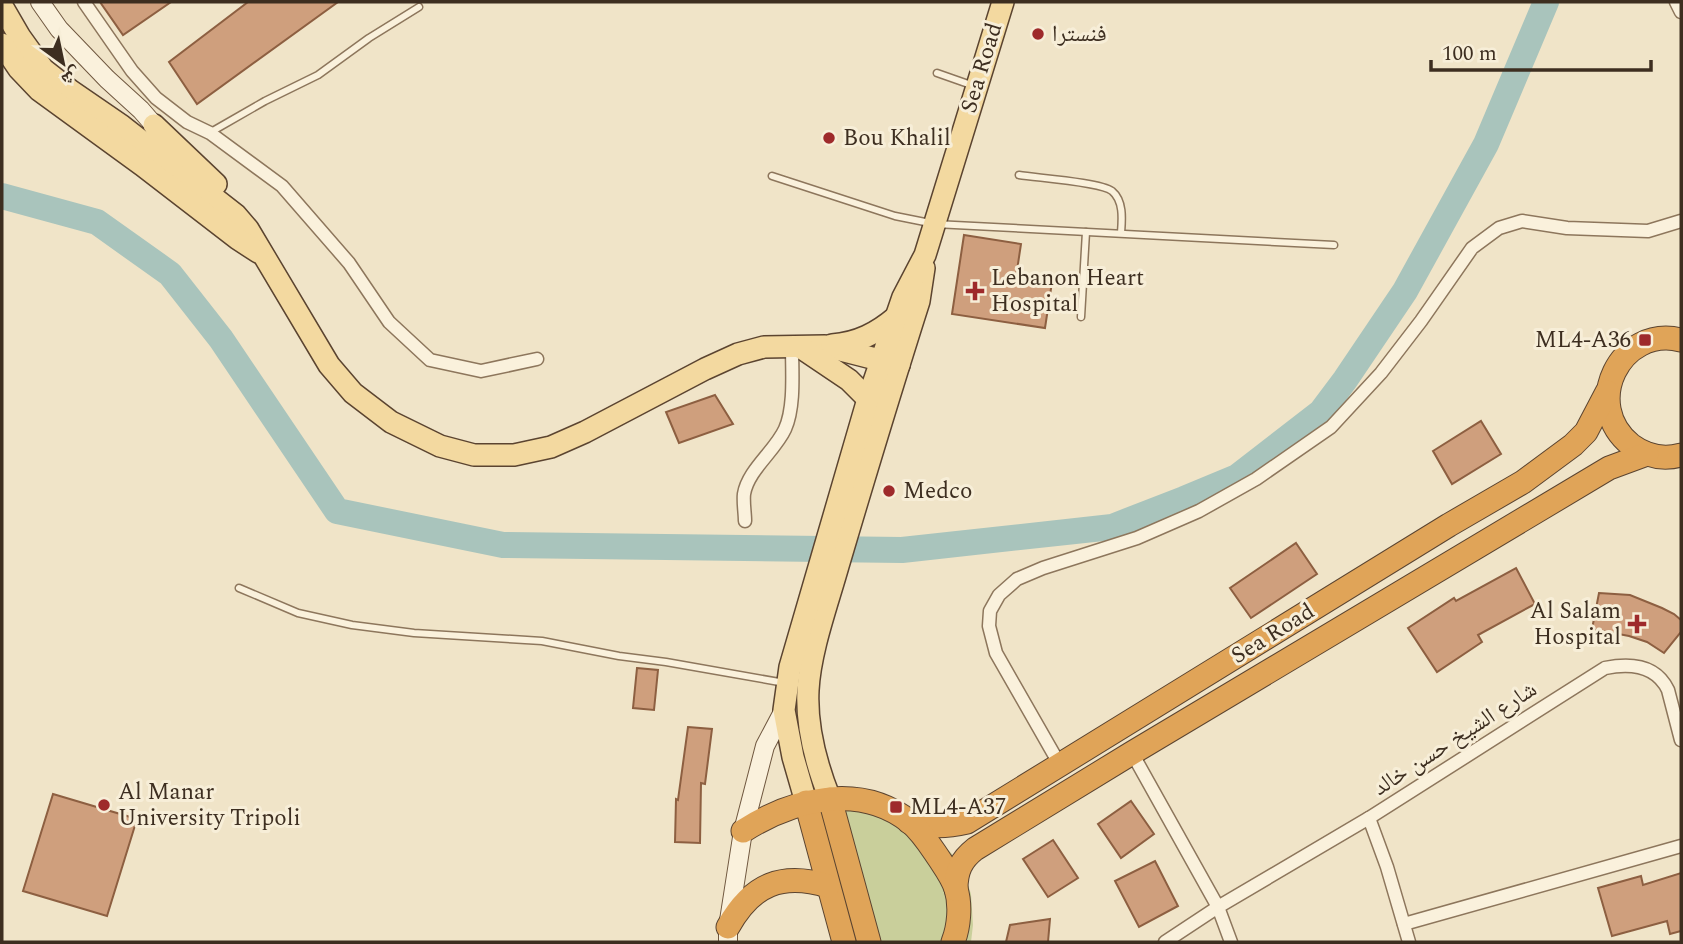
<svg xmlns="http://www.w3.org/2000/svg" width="1683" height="944" font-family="Spectral,'Noto Naskh Arabic',serif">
<rect width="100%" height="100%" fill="#f0e4c8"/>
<polygon fill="#c9cf9b" points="866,809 932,833 952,854 966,879 971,894 973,925 971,942 772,942 862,940 837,812"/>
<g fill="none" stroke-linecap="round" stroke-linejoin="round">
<polyline stroke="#a9c4bc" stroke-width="26" points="2,196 97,222 170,274 221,339 337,511 503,545 902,550 1112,527 1184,499 1237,477 1321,412 1345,380 1405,291 1486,144 1546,2"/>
</g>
<g fill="#cf9f7d" stroke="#8d5f41" stroke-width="2">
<polygon points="100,2 171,2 123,35"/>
<polygon points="248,2 338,2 197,104 169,62"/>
<polygon points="964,235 1021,244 1016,277 1052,282 1045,328 952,314"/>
<polygon points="715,395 733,424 679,443 666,412"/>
<polygon points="1481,421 1501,454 1452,484 1433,451"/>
<polygon points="1296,543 1317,574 1251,618 1230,588"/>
<polygon points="1516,568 1535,604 1478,635 1482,642 1437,672 1408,628 1454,598 1456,601"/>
<polygon points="1599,593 1630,595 1662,608 1674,614 1681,620 1681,632 1664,653 1647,642 1629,636 1592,629"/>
<polygon points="637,668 658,670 654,710 633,708"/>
<polygon points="688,727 712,729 705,784 701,783 700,843 675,842 676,799 678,800"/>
<polygon points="53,794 137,819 107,916 23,891"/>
<polygon points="1131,801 1154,834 1121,858 1098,824"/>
<polygon points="1053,840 1078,878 1048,897 1023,859"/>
<polygon points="1155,861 1178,906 1139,927 1115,881"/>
<polygon points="1681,873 1681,931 1670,934 1667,921 1612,936 1598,888 1641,876 1643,885"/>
<polygon points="1050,919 1048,942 1006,942 1010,925"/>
</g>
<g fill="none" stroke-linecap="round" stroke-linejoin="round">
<g stroke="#8d765c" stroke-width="9">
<g id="lane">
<polyline points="937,73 974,86"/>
<polyline points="211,132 265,101 318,75 369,38 419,7"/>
<path d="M1019,175c19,3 81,7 93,16 12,10 10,29 9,42"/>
<polyline points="772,176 895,216 935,224 1334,245"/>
<polyline points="1081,317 1086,232"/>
<polyline points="239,588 298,613 352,625 414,633 542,641 619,656 666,662 785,683"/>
</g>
</g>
<g stroke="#8d765c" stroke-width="15">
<g id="street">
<polyline points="84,2 132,71 156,98 187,122 210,133 282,186 349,263 389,322 430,360 481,371 537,359"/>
<polyline points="1676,2 1681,12"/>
<path d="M745,521c0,-8 -2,-19 -1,-27 4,-24 31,-43 41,-65 10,-22 7,-58 7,-82"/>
<polyline points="1132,753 1218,907 1231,942"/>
<polyline points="1060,765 996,653 989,626 990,611 999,595 1017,579 1043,568 1137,538 1199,511 1256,479 1331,427 1381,373 1421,321 1472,248 1499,228 1522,221 1567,228 1648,231 1681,221"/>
<polyline points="1369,818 1387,867 1409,942"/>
<polyline points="1404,924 1681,846"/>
<path d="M1165,942l53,-35 151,-89 236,-150c25,-5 51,-3 63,22l13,50"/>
</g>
</g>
<g stroke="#6f573f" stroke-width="20">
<g id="secondary">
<polyline points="40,2 59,29 107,79 141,110 154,125 158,138"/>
<polyline points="728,942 728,927 743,831 765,746 784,710"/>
</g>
</g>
<g stroke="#5b4430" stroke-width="24">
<g id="primary">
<polyline points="2,6 20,37 43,69 71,91 122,126 236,215 248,229 329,365 353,393 391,422 440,446 474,455 514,455 551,447 585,432 705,369 738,354 764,347 825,346 899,365"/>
<polyline points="2,44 19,69 39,90 142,165 238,239 258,252"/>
<polyline points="154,125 216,184"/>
<path d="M832,345c26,-2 45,-12 64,-28"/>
<polyline points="800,347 849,380 868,399"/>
<path d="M830,799c-14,-35 -24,-71 -22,-109 2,-39 19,-85 30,-124 26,-88 53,-177 81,-265l5,-33"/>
<polyline points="806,802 793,757 784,710 790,667 868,399 903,297 925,255 1003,2"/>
</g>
</g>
<g stroke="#5b4430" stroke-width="25">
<g id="highway">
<path d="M1681,340c-61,-15 -100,65 -50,105 15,11 32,15 50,10"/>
<polyline points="830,799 869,942"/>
<polyline points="806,802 844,942"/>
<path d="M909,822c21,5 37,5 58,0l482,-297 74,-43 50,-37 13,-13 21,-40"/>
<path d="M743,831c50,-32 117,-49 167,-9 13,11 21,25 30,38 6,9 13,19 16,29 5,16 3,38 -3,53"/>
<path d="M956,889c0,-18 5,-29 19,-40l157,-96 477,-285 38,-14"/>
<path d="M728,927c24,-43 54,-55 100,-41"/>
</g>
</g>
<use href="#lane" stroke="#faf1dc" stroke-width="6"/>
<use href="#street" stroke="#faf1dc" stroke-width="12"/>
<use href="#secondary" stroke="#faf1dc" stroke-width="18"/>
<use href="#primary" stroke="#f3d9a0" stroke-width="21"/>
<use href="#highway" stroke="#e0a458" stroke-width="23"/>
</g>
<g fill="#9e2a2b" stroke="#f7eed8" stroke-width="2.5">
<circle cx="1038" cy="34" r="7"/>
<circle cx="829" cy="138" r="7"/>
<path d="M971.5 280.5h7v7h7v7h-7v7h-7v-7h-7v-7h7z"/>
<rect x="1638" y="333" width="14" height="14" rx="3.5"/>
<circle cx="889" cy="491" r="7"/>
<path d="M1633.5 613.5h7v7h7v7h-7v7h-7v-7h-7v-7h7z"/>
<circle cx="104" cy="805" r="7"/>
<rect x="889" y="800" width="14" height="14" rx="3.5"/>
</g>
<g text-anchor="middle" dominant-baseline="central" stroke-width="6" stroke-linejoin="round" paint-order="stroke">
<g font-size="23" fill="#3d2e20" stroke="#f7eed8" text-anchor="start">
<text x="1052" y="34">فنسترا</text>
<text x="843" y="138">Bou Khalil</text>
<text x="991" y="278">Lebanon Heart<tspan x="991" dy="26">Hospital</tspan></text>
<text x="1631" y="340" text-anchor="end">ML4-A36</text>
<text x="903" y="491">Medco</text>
<text x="1621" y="611" text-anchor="end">Al Salam<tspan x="1621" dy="26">Hospital</tspan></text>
<text x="118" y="792">Al Manar<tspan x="118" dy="26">University Tripoli</tspan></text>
<text x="910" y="807">ML4-A37</text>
</g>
<g font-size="23" fill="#3d2e20" stroke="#f7eed8">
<text transform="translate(982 68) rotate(-73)">Sea Road</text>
<text transform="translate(1273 634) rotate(-32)">Sea Road</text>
<text transform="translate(1455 739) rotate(-33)">شارع الشيخ حسن خالد</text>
</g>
</g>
<rect width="1683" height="944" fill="none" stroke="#3d2e20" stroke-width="7"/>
<g transform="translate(63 63) rotate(147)" stroke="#f7eed8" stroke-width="5" paint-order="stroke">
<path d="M0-5L12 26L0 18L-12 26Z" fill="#3d2e20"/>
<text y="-10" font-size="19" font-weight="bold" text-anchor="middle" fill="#3d2e20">ش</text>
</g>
<path d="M1431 60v10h220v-10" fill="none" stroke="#3d2e20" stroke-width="3.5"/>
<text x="1442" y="60" font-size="21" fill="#3d2e20" stroke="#f7eed8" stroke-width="5" paint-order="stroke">100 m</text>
</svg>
